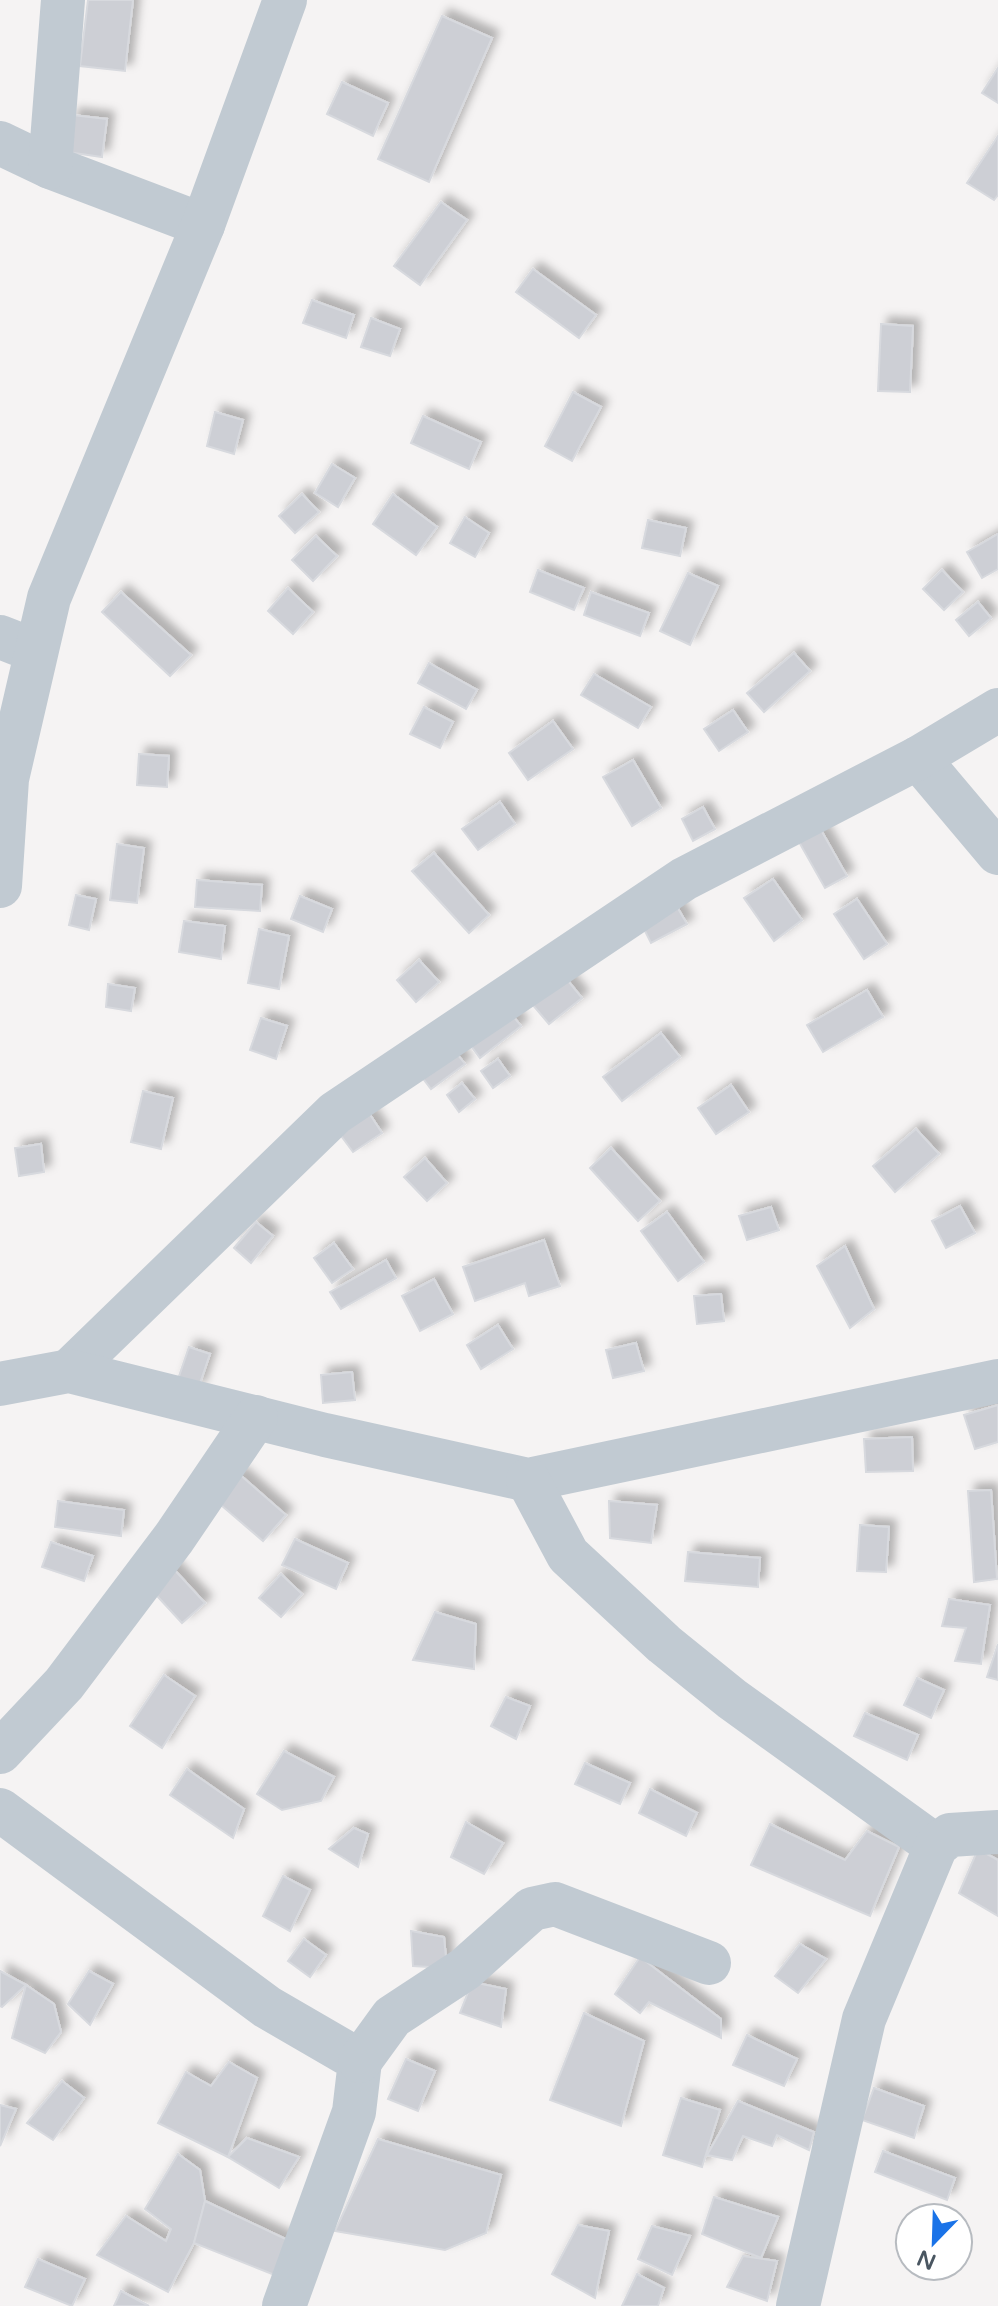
<svg xmlns="http://www.w3.org/2000/svg" width="998" height="2306" font-family="'Varela Round',sans-serif">
<defs>
<filter id="shadow"><feDropShadow dx="7" dy="-7" stdDeviation="4" flood-color="#0004"/></filter>
</defs>
<rect width="100%" height="100%" fill="#f5f3f3"/>
<g fill="#cdcfd5" stroke="#d7d9de" stroke-width="2" filter="url(#shadow)">
<polygon points="88,0 133,0 125,71 80,66"/>
<polygon points="442,16 492,38 429,182 378,159"/>
<polygon points="998,68 998,103 982,93"/>
<polygon points="342,82 388,103 373,136 327,114"/>
<polygon points="72,115 107,119 102,157 67,152"/>
<polygon points="998,136 998,195 994,200 967,183"/>
<polygon points="441,202 467,220 420,285 394,266"/>
<polygon points="533,269 596,315 579,338 516,292"/>
<polygon points="312,300 354,315 346,338 303,323"/>
<polygon points="371,318 400,329 390,356 361,347"/>
<polygon points="881,324 913,326 910,392 878,391"/>
<polygon points="573,392 601,407 572,461 545,446"/>
<polygon points="215,412 243,420 234,454 207,446"/>
<polygon points="423,416 481,442 469,469 411,443"/>
<polygon points="332,464 355,478 338,507 315,493"/>
<polygon points="302,494 319,512 295,533 279,516"/>
<polygon points="393,494 437,527 416,555 373,524"/>
<polygon points="465,517 489,533 475,557 450,543"/>
<polygon points="648,520 686,528 680,556 642,548"/>
<polygon points="998,534 998,569 982,578 967,552"/>
<polygon points="316,536 337,556 313,581 292,560"/>
<polygon points="538,570 584,588 574,610 530,592"/>
<polygon points="942,570 963,592 944,610 923,589"/>
<polygon points="688,573 718,586 690,645 660,631"/>
<polygon points="288,588 313,612 293,634 268,611"/>
<polygon points="121,592 191,655 170,676 102,612"/>
<polygon points="591,592 649,613 640,636 584,615"/>
<polygon points="978,602 991,618 969,636 956,620"/>
<polygon points="794,653 810,671 764,712 747,693"/>
<polygon points="429,663 477,690 466,709 418,683"/>
<polygon points="594,674 651,707 638,728 581,695"/>
<polygon points="424,707 453,722 440,748 410,734"/>
<polygon points="733,710 748,732 719,751 704,729"/>
<polygon points="553,721 573,749 528,780 509,753"/>
<polygon points="139,754 169,756 167,787 137,785"/>
<polygon points="633,760 661,808 632,826 603,777"/>
<polygon points="500,802 515,824 478,850 462,829"/>
<polygon points="703,807 715,829 693,841 682,819"/>
<polygon points="821,830 847,876 825,888 799,842"/>
<polygon points="117,844 144,848 137,903 110,900"/>
<polygon points="434,853 489,915 469,933 412,871"/>
<polygon points="773,879 802,920 774,941 744,898"/>
<polygon points="197,880 262,885 260,911 195,907"/>
<polygon points="76,895 96,899 89,930 69,925"/>
<polygon points="300,896 332,909 323,932 291,919"/>
<polygon points="857,899 887,944 864,959 834,914"/>
<polygon points="676,905 687,924 651,943 641,923"/>
<polygon points="184,921 225,926 221,959 179,952"/>
<polygon points="259,929 289,936 279,989 248,983"/>
<polygon points="419,960 439,982 416,1002 397,980"/>
<polygon points="565,977 582,998 549,1024 531,1003"/>
<polygon points="108,984 135,988 131,1011 106,1007"/>
<polygon points="867,990 883,1017 823,1052 807,1025"/>
<polygon points="509,1011 521,1026 480,1058 468,1042"/>
<polygon points="261,1018 287,1026 276,1059 250,1050"/>
<polygon points="661,1033 680,1057 622,1101 603,1077"/>
<polygon points="451,1046 465,1064 431,1089 418,1072"/>
<polygon points="498,1059 510,1076 493,1088 481,1071"/>
<polygon points="462,1083 475,1099 459,1112 447,1095"/>
<polygon points="731,1085 749,1112 716,1134 698,1108"/>
<polygon points="143,1091 173,1098 161,1149 131,1142"/>
<polygon points="369,1113 382,1133 353,1152 339,1133"/>
<polygon points="916,1129 939,1154 895,1192 873,1166"/>
<polygon points="41,1144 44,1172 19,1176 15,1148"/>
<polygon points="611,1148 660,1201 638,1221 590,1168"/>
<polygon points="425,1158 447,1183 427,1201 404,1177"/>
<polygon points="960,1206 975,1233 946,1248 932,1221"/>
<polygon points="771,1207 779,1230 747,1240 739,1216"/>
<polygon points="667,1212 704,1262 678,1281 641,1231"/>
<polygon points="256,1222 273,1236 251,1263 234,1248"/>
<polygon points="544,1240 560,1286 529,1296 525,1283 475,1301 463,1267"/>
<polygon points="334,1243 353,1269 332,1283 314,1258"/>
<polygon points="845,1246 874,1309 850,1328 817,1266"/>
<polygon points="386,1260 396,1278 341,1309 330,1292"/>
<polygon points="434,1279 453,1314 420,1331 402,1296"/>
<polygon points="721,1294 724,1321 697,1324 694,1296"/>
<polygon points="498,1325 513,1349 481,1369 467,1345"/>
<polygon points="636,1343 644,1371 613,1378 606,1350"/>
<polygon points="189,1347 210,1354 198,1389 177,1382"/>
<polygon points="352,1372 355,1400 323,1403 321,1375"/>
<polygon points="998,1405 998,1442 975,1449 964,1415"/>
<polygon points="912,1437 913,1471 866,1472 864,1439"/>
<polygon points="238,1473 286,1515 263,1541 215,1500"/>
<polygon points="991,1490 997,1579 974,1582 968,1491"/>
<polygon points="58,1501 124,1510 121,1536 55,1527"/>
<polygon points="609,1501 657,1505 651,1543 610,1538"/>
<polygon points="860,1525 889,1527 886,1572 857,1571"/>
<polygon points="295,1539 348,1563 336,1589 282,1565"/>
<polygon points="51,1542 93,1556 84,1581 42,1567"/>
<polygon points="688,1552 760,1558 758,1587 685,1581"/>
<polygon points="170,1565 205,1603 182,1623 147,1585"/>
<polygon points="281,1574 302,1594 281,1617 259,1598"/>
<polygon points="949,1599 990,1605 981,1664 955,1661 966,1628 942,1626"/>
<polygon points="435,1612 476,1624 474,1669 413,1660"/>
<polygon points="998,1644 998,1680 987,1677"/>
<polygon points="164,1675 195,1696 162,1748 130,1726"/>
<polygon points="917,1678 944,1690 931,1718 904,1705"/>
<polygon points="506,1697 530,1706 516,1739 491,1726"/>
<polygon points="865,1713 918,1735 907,1760 854,1736"/>
<polygon points="284,1751 334,1777 321,1801 282,1810 257,1794"/>
<polygon points="585,1763 630,1783 620,1804 575,1784"/>
<polygon points="187,1769 244,1809 233,1838 170,1795"/>
<polygon points="650,1789 697,1813 686,1836 639,1813"/>
<polygon points="466,1822 503,1843 484,1874 451,1857"/>
<polygon points="770,1824 845,1860 867,1831 899,1847 870,1916 751,1865"/>
<polygon points="354,1828 368,1834 358,1867 329,1849"/>
<polygon points="978,1849 998,1860 998,1916 959,1893"/>
<polygon points="283,1876 310,1890 290,1931 263,1916"/>
<polygon points="411,1931 444,1937 447,1968 413,1966"/>
<polygon points="304,1939 326,1955 310,1977 288,1961"/>
<polygon points="800,1944 826,1959 798,1993 775,1976"/>
<polygon points="640,1957 721,2019 721,2038 649,2002 640,2013 615,1994"/>
<polygon points="0,1971 26,1985 2,2007 0,2006"/>
<polygon points="89,1971 113,1984 90,2025 68,2004"/>
<polygon points="472,1982 506,1989 501,2027 460,2013"/>
<polygon points="26,1985 54,2004 61,2032 45,2053 12,2038"/>
<polygon points="584,2013 644,2041 621,2126 550,2100"/>
<polygon points="747,2035 797,2059 784,2086 733,2065"/>
<polygon points="406,2059 435,2071 418,2111 388,2099"/>
<polygon points="229,2062 257,2078 228,2157 158,2123 186,2072 211,2086"/>
<polygon points="62,2081 84,2098 53,2140 27,2123"/>
<polygon points="874,2088 924,2106 914,2138 862,2120"/>
<polygon points="681,2098 720,2110 702,2167 663,2155"/>
<polygon points="738,2101 814,2132 809,2150 777,2135 772,2146 743,2136 732,2160 707,2155"/>
<polygon points="0,2105 16,2109 0,2146"/>
<polygon points="247,2138 299,2157 279,2188 228,2157"/>
<polygon points="378,2139 501,2175 486,2233 445,2250 335,2231"/>
<polygon points="883,2151 955,2178 947,2200 875,2172"/>
<polygon points="178,2154 200,2170 205,2201 194,2243 168,2292 97,2255 126,2216 166,2241 171,2229 145,2209"/>
<polygon points="714,2197 778,2217 761,2258 702,2234"/>
<polygon points="205,2201 292,2242 282,2278 194,2243"/>
<polygon points="578,2225 609,2231 595,2298 552,2274"/>
<polygon points="652,2226 690,2236 672,2275 638,2259"/>
<polygon points="743,2256 777,2261 767,2301 727,2287"/>
<polygon points="38,2259 85,2279 72,2306 25,2287"/>
<polygon points="637,2274 664,2288 658,2306 622,2306"/>
<polygon points="121,2291 149,2306 114,2306"/>
</g>
<g fill="none" stroke-linecap="round" stroke-linejoin="round">
<g stroke="#c1cad2" stroke-width="44">
<polyline points="0,143 50,167 203,225"/>
<polyline points="50,167 63,0"/>
<polyline points="0,637 36,651"/>
<polyline points="918,758 998,853"/>
<polyline points="0,886 7,779 49,598 203,225 285,0"/>
<polyline points="69,1371 335,1113 684,879 918,758 998,710"/>
<polyline points="0,1384 69,1371 325,1435 528,1480 998,1381"/>
<polyline points="528,1480 568,1555 664,1644 732,1699 936,1846"/>
<polyline points="0,1752 64,1684 174,1538 256,1417"/>
<polyline points="0,1810 267,2007 360,2061 354,2112 284,2306"/>
<polyline points="360,2061 392,2017 465,1969 532,1909 555,1904 709,1963"/>
<polyline points="798,2306 864,2019 936,1846 950,1835 998,1832"/>
</g>
</g>
<g transform="translate(934 2242) rotate(203)"><circle r="38" fill="#ffffff" stroke="#b7bbc0" stroke-width="2"/>
<path d="M0-6L14 30L0 20L-14 30Z" fill="#1a73e8"/>
<text y="-12" font-size="22" font-weight="bold" text-anchor="middle" fill="#4a5661">N</text>
</g>
</svg>
